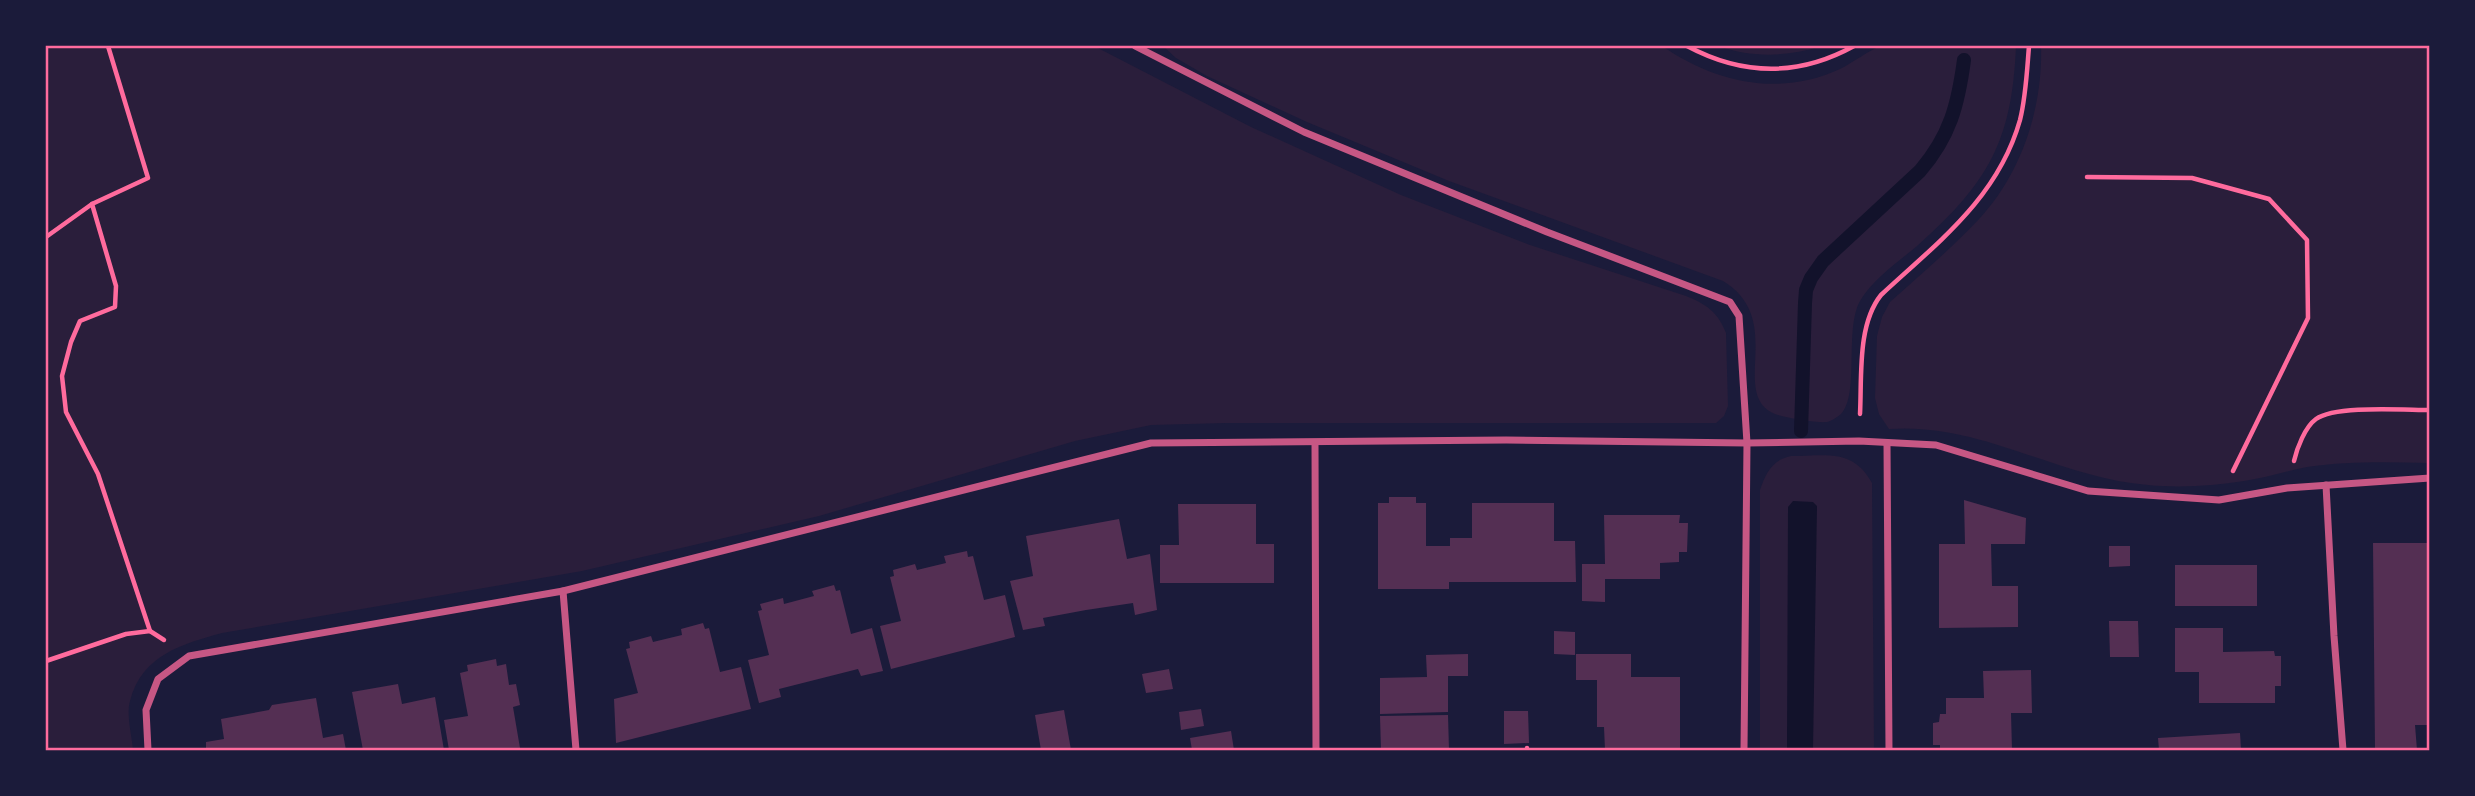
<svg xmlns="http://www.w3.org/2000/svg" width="2475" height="796" font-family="Commissioner,sans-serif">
<rect width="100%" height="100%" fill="#1b1b3a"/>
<g fill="#2a1e3b">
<path d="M46,46h1048l157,81 150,68 129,50 156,51c20,8 32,16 40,37l2,73 -4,10 -8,7h-490l-75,2 -76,16 -256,75 -237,55 -360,62c-40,11 -80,22 -92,68 -4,14 2,35 3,49h-87z"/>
<path d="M1163,46h499c54,37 117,51 178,23 11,-5 32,-21 42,-23 11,-3 26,0 38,0 32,0 64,-1 96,0 -4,96 -28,137 -99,200 -19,16 -44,33 -57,55 -16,29 0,93 -19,113 -4,3 -9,7 -14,8 -10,1 -42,-4 -52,-8 -47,-20 12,-94 -52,-133l-274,-100 -142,-59 -100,-46 -31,-18z"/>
<path d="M1719,46h102c-32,11 -71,12 -102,0z"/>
<path d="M2041,46h388v417c-40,-1 -82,-2 -122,4 -21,4 -42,11 -63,14 -31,5 -65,7 -96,4 -90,-7 -167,-63 -259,-56l-10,-15 -4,-16 2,-62 5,-19 8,-15c30,-27 62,-54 90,-84 42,-46 63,-111 61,-172z"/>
<path d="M1791,456c35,0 62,-8 81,27l2,267h-114v-260c6,-17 12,-30 31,-34z"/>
</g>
<polygon fill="#12122b" points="1793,501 1813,502 1817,506 1813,750 1787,750 1788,507"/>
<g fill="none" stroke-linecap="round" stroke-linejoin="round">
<path stroke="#12122b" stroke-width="14" d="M1801,431l4,-128 1,-13 5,-12 12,-17 97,-90c30,-35 38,-66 44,-111"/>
</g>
<g fill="#542f53">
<polygon points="1389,497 1416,497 1416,503 1426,503 1426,546 1450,546 1450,538 1472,538 1472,503 1554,503 1554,541 1575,541 1576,582 1449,582 1449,589 1378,589 1378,503 1389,503"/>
<polygon points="1964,500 2026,518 2025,544 1991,544 1992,586 2018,586 2018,627 1939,628 1939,544 1965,544"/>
<polygon points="1178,504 1256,504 1256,544 1274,544 1274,583 1160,583 1160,545 1179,545"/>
<polygon points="1604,515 1680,515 1679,523 1688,523 1687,552 1679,552 1679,562 1660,563 1660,579 1605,579 1605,602 1582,601 1582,564 1605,564"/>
<polygon points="1119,519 1127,559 1150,554 1157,610 1135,615 1133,603 1086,610 1043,618 1045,626 1023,630 1010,581 1033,576 1026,536"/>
<polygon points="2373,543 2430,543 2429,725 2415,725 2417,750 2375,750"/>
<polygon points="2109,546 2130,546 2130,566 2109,567"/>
<polygon points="967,551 968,557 973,556 984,600 1005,595 1015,637 891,669 880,626 901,621 890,577 894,576 893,570 915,564 917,570 946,563 944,556"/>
<rect x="2175" y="565" width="82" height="41"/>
<polygon points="834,585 836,591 840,590 851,634 872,628 883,671 861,676 858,669 779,689 781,697 759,703 748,660 769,655 758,611 762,610 760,604 783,598 784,604 814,596 812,591"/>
<polygon points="2109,621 2138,621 2139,657 2110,657"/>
<polygon points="703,623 705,629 709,628 720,672 741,667 751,709 616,743 614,699 638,693 626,649 630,648 629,642 651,636 653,642 682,635 681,629"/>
<polygon points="2175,628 2223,628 2223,652 2274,651 2275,656 2281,656 2281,686 2275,686 2275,703 2199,703 2199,672 2175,672"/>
<polygon points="1554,631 1575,632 1575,655 1554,654"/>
<polygon points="1468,654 1468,676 1448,676 1448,712 1380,714 1380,678 1427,677 1426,655"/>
<polygon points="1576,654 1631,654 1631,677 1680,677 1680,750 1605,750 1604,727 1597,727 1597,680 1576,680"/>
<polygon points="496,659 497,666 506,664 509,685 516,684 520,705 513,707 520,748 506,750 449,750 444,720 468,716 460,673 468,671 467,665"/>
<polygon points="1169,669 1173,689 1146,693 1142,674"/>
<polygon points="2031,670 2032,713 2011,713 2012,750 1940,750 1940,745 1933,745 1933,723 1939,722 1940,714 1946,714 1946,698 1984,698 1983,671"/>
<polygon points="398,684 402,704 435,697 444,750 363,750 352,692"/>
<polygon points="316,698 323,738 343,734 346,750 206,750 206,742 224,739 221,719 269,710 272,705"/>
<polygon points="1201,709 1204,726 1181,730 1179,712"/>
<polygon points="1064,710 1071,750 1041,750 1035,715"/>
<polygon points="1504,711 1528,711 1529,743 1504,744"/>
<polygon points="1448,715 1449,750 1381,750 1380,716"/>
<polygon points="1231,731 1234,750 1192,750 1190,738"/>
<polygon points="2240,733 2241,750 2159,750 2158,738"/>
</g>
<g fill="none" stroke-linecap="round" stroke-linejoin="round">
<g stroke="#ff6b9d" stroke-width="4.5">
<polyline points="108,46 148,178 92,204 116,286 115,307 80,321 71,342 62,376 66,412 98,474 150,631"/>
<path d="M1687,46c56,30 111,31 167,0"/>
<polyline points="2087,177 2192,178 2269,199 2307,240 2308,318 2233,471"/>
<polyline points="46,237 92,204"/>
<path d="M1860,414c2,-37 -3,-89 21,-119 57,-53 117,-97 139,-175 6,-24 7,-50 9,-74"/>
<path d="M2294,461c3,-13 11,-34 22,-42 19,-14 88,-9 114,-9"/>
<polyline points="46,661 126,634 150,631 164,640"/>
<polyline points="1527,748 1527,750"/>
</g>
<g stroke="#c65784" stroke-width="7">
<polyline points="1135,46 1304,132 1547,232 1730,302 1739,316 1747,443 1744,750"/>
<polyline points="1315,443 1316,750"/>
<polyline points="1887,443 1889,750"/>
<polyline points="2326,485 2334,636 2343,750"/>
<polyline points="563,591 576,750"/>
<polyline points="148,750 146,710 158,679 189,656 563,591 1151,443 1506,440 1747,443 1859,441 1936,445 2088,491 2219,500 2287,488 2430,478"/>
</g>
</g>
<rect width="2475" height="796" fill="none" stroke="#1b1b3a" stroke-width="94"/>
<rect x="47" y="47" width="2381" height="702" fill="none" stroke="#ff6b9d" stroke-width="2.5"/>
</svg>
